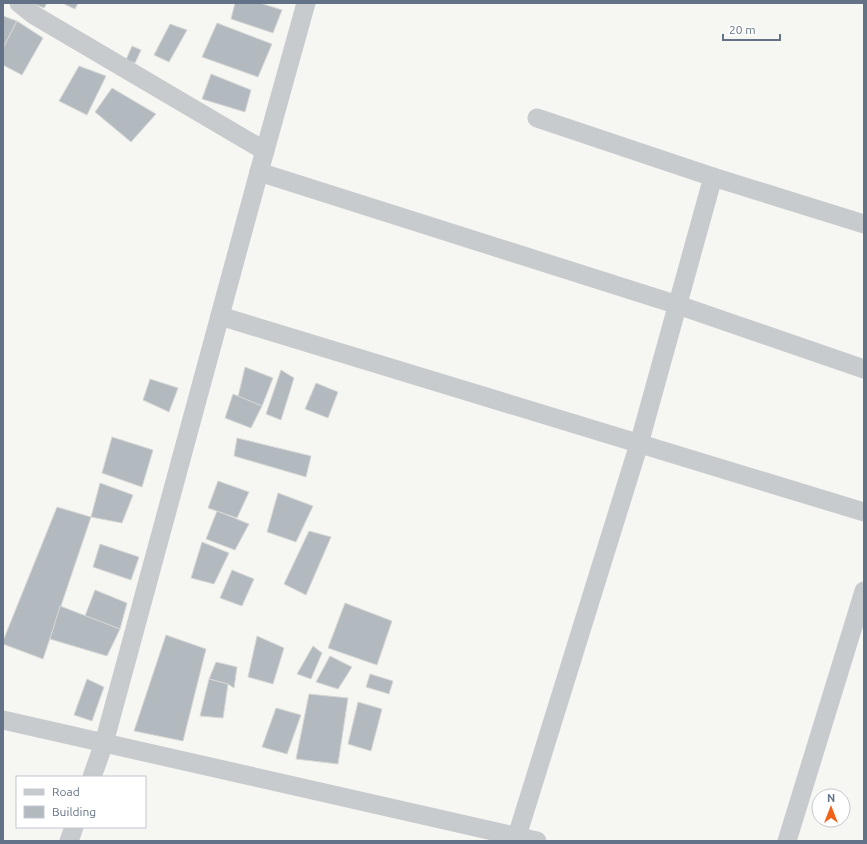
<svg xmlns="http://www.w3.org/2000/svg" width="867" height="844" font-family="Ubuntu,sans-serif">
<rect width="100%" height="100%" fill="#f6f6f2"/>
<g fill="#b2b9bf" stroke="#d7d8d5">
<polygon points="32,3 47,3 44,8"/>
<polygon points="62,3 78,3 75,9"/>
<polygon points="235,3 260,3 282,10 273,33 231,19"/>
<polygon points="3,16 17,21 3,48"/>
<polygon points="17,21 43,38 22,75 3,65 3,48"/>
<polygon points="217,23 272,44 258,77 202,57"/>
<polygon points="170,24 187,30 169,62 154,55"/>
<polygon points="132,46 141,50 135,63 126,60"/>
<polygon points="79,66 106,76 87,115 59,101"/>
<polygon points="211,74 251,90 245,112 202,99"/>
<polygon points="112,88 156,114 131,142 95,112"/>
<polygon points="245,367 273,378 262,406 238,397"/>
<polygon points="281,370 294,378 281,420 266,414"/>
<polygon points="150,379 178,388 169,412 143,400"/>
<polygon points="316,383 338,392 328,418 305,409"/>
<polygon points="233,394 262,406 251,428 225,418"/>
<polygon points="112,437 153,450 142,487 102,473"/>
<polygon points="237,438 311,456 306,477 234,456"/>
<polygon points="218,481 249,492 237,518 208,508"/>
<polygon points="100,483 133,495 122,523 91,517"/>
<polygon points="278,493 313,506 296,542 267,532"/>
<polygon points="57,507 91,517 43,659 3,644 3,641"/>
<polygon points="217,511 249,524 235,550 206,539"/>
<polygon points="309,531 331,537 306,595 284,584"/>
<polygon points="202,542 229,553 214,584 191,578"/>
<polygon points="100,544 139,557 131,580 93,567"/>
<polygon points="232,570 254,579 242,606 220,598"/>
<polygon points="95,590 127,603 120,629 85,616"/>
<polygon points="345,603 392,621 377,665 328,648"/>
<polygon points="60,606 120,629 107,656 50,639"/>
<polygon points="166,635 206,649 183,741 134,731"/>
<polygon points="257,636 284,648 273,684 248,677"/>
<polygon points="313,646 322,653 311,679 297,674"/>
<polygon points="330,656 352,667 338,689 316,682"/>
<polygon points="216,662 237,667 234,688 228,684 209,679"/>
<polygon points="370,674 393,681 389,694 366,687"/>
<polygon points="87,679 104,687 92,721 74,715"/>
<polygon points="209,679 228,684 223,718 200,716"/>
<polygon points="309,694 348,698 338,764 296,759"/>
<polygon points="358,702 382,709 371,751 348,744"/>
<polygon points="276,708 301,715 287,754 262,747"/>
</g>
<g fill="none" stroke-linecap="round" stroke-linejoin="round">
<g stroke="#c8cbce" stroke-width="19">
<polyline points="19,3 34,15 265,151"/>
<polyline points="537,118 713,177 864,224"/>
<polyline points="259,172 678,305 864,369"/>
<polyline points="220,316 864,512"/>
<polyline points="3,720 537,841"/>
<polyline points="92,777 104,743 259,172 306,3"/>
<polyline points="517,836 639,444 713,177"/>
<polyline points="69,841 74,827"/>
<polyline points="787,841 864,591"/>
</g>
</g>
<rect width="867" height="844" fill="none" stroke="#637286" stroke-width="8"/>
<rect x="16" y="776" width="130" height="52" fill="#ffffff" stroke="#c1c7cf"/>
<rect x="24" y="789" width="20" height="6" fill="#c8cbce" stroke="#c1c7cf"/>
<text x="52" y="796" font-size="12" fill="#637286">Road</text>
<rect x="24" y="806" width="20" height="12" fill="#b2b9bf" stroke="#c1c7cf"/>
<text x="52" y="816" font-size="12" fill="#637286">Building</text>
<g transform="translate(831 808)"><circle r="19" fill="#ffffff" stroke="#c1c7cf"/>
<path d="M0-3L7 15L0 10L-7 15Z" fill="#f06218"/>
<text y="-6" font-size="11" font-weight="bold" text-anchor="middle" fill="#637286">N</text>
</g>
<path d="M723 34v6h57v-6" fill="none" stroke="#637286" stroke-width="2"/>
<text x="729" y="34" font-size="12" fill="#637286" stroke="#ffffff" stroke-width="3" paint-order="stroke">20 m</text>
</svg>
